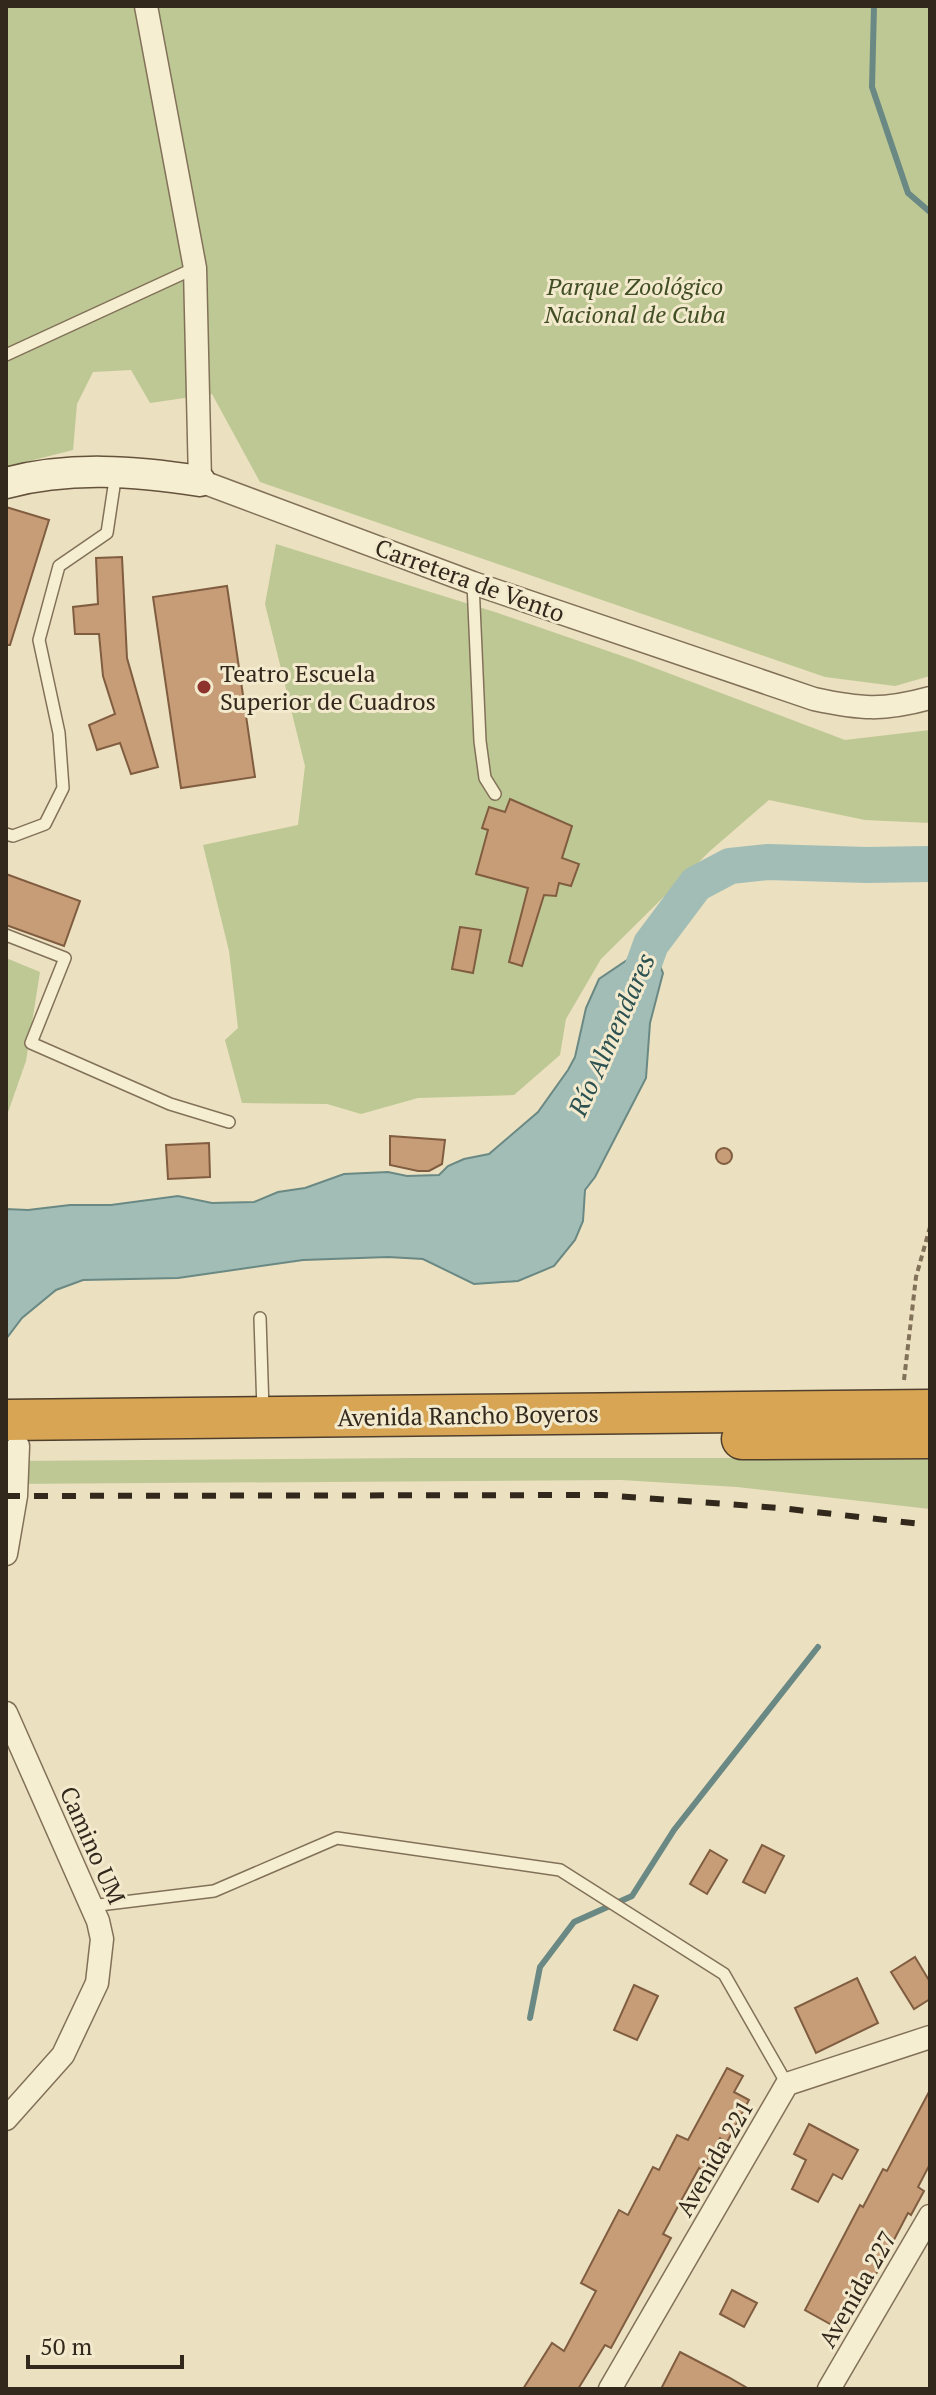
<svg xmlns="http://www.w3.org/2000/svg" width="936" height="2395" font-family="'PT Serif',serif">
<rect width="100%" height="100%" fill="#ebe0bf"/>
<g fill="#bec894">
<polygon points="6,6 930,6 930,676 895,686 825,677 260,482 212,394 150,403 131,370 93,372 77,404 73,450 6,467"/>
<polygon points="276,544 498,613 631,659 845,740 930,730 930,823 865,820 769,800 710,851 601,959 566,1019 560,1055 514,1095 418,1098 361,1114 327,1104 242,1103 225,1040 238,1028 229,951 203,845 298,825 305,766 265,604"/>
<polygon points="6,958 40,972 26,1061 6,1118"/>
<polygon points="414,1458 930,1458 930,1509 737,1487 621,1480 6,1484 6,1461"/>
</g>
<polygon fill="#a2bdb6" stroke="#6a8984" stroke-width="2" points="651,944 663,973 650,1023 646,1078 595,1177 585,1190 583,1221 575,1240 554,1266 518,1281 474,1284 423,1259 388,1257 303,1260 178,1278 83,1280 56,1290 22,1318 6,1339 6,1209 28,1210 70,1205 111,1205 178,1196 212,1203 254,1202 278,1192 305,1188 344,1174 388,1172 407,1176 439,1175 448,1166 464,1159 489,1154 538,1112 568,1070 575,1057 586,1008 599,979"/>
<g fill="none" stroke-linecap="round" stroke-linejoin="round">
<g stroke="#6a8984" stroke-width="6">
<polyline points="874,6 872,87 908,193 930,212"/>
<polyline points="530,2018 540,1967 574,1922 632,1896 674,1830 818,1647"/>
</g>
<polyline stroke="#a2bdb6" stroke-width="36" points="634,991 651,944 696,884 730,866 768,862 867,865 930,864"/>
</g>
<g fill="#c79d77" stroke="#805d40" stroke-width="2">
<polygon points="6,507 49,520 10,645 6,645"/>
<polygon points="122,557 127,658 158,767 131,774 120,743 97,750 89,725 115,714 103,676 99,634 75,634 73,607 98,604 96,558"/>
<polygon points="227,586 255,777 181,788 153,597"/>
<polygon points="510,799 572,826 562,858 579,864 571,886 559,883 556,896 544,895 522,966 509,962 528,888 476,874 488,830 482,828 489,807 505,812"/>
<polygon points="6,874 80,901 64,946 6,925"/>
<polygon points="460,927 481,930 473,973 452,969"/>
<polygon points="390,1136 445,1140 442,1164 429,1171 418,1171 390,1165"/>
<polygon points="209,1143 210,1177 168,1179 166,1145"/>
<circle cx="724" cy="1156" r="8"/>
<polygon points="762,1845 784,1856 765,1893 743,1882"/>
<polygon points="710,1850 727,1860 707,1894 690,1884"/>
<polygon points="915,1957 930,1982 930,1999 914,2009 891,1972"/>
<polygon points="857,1978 878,2023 816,2053 795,2008"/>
<polygon points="634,1985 658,1996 637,2040 614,2030"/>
<polygon points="727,2068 743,2076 734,2092 749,2100 727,2142 720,2138 702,2170 699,2168 663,2234 671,2238 611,2348 605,2345 578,2389 523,2389 552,2343 564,2351 596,2291 581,2283 619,2210 628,2215 653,2167 659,2170 677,2135 688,2140"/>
<polygon points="930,2090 930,2164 918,2187 924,2191 911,2215 908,2213 864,2297 858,2294 839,2329 805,2310 860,2205 863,2207 883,2169 887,2171"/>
<polygon points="809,2124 858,2150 842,2179 833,2174 818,2202 792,2189 806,2160 794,2154"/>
<polygon points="732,2290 757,2303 744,2327 720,2314"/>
<polygon points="680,2352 728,2377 749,2389 661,2389"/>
</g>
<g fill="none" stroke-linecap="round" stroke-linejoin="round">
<g stroke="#827159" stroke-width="14">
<g id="lane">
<polyline points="6,355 195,268"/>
<polyline points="473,583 480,741 485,778 495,794"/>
<polyline points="6,834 13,836 45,824 63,788 59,733 39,640 59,566 107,533 116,473"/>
<polyline points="6,935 65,958 31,1043 170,1104 229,1122"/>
<polyline points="260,1318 263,1410"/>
<polyline points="91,1906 214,1891 337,1838 560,1870 724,1974 787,2084"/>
</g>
</g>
<g stroke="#827159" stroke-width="25">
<g id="street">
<path d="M146,6l49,262 5,213 273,102 341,116c46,10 69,12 116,-1"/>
<polyline points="6,1554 16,1496 18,1446"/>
<polyline points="6,1713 98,1921 102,1939 97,1983 63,2055 6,2119"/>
<polyline points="610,2389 787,2084 930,2037"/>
<polyline points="829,2389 930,2216"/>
</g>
</g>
<g stroke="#64523c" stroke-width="33">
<path id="secondary" d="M6,483c64,-17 129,-12 194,-2"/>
</g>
<g stroke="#503f2d" stroke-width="43">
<g id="highway">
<polyline points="6,1420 930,1410"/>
<polyline points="742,1439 930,1438"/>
</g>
</g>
<polyline stroke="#827159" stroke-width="4" stroke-dasharray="6 4" stroke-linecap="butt" points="904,1380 916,1277 930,1227"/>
<use href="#lane" stroke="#f6eed1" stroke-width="11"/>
<use href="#street" stroke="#f6eed1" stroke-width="22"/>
<use href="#secondary" stroke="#f6eed1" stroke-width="30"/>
<use href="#highway" stroke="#d7a553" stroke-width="40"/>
<polyline stroke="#32281c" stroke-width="6" stroke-dasharray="14 14" stroke-linecap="butt" points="6,1496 603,1495 780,1508 930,1525"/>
</g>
<circle fill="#8d322c" stroke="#f3eace" stroke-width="3" cx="204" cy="687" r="8"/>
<g text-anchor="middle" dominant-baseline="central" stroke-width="6" stroke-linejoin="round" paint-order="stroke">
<g font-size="24" font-style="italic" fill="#414e24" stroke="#f3eace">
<text x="635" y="286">Parque Zoológico<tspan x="635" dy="28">Nacional de Cuba</tspan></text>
</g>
<g font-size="24" fill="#32281c" stroke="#f3eace">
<text transform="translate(470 580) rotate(20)">Carretera de Vento</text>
<text transform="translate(468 1415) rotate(-1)">Avenida Rancho Boyeros</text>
<text transform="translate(93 1845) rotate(66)">Camino UM</text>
<text transform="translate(714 2158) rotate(-60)">Avenida 221</text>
<text transform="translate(857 2289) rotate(-60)">Avenida 227</text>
</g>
<g font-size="24" fill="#32281c" stroke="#f3eace" text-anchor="start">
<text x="220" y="673">Teatro Escuela<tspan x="220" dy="28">Superior de Cuadros</tspan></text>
</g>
<g font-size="26" font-style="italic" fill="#2c5151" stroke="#f3eace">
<text transform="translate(611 1034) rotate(-66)">Río Almendares</text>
</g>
</g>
<rect width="936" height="2395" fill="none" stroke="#32281c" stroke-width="16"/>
<path d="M28 2355v12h154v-12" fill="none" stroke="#32281c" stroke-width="4"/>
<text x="40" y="2355" font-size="24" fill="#32281c" stroke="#f3eace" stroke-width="6" paint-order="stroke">50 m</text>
</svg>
